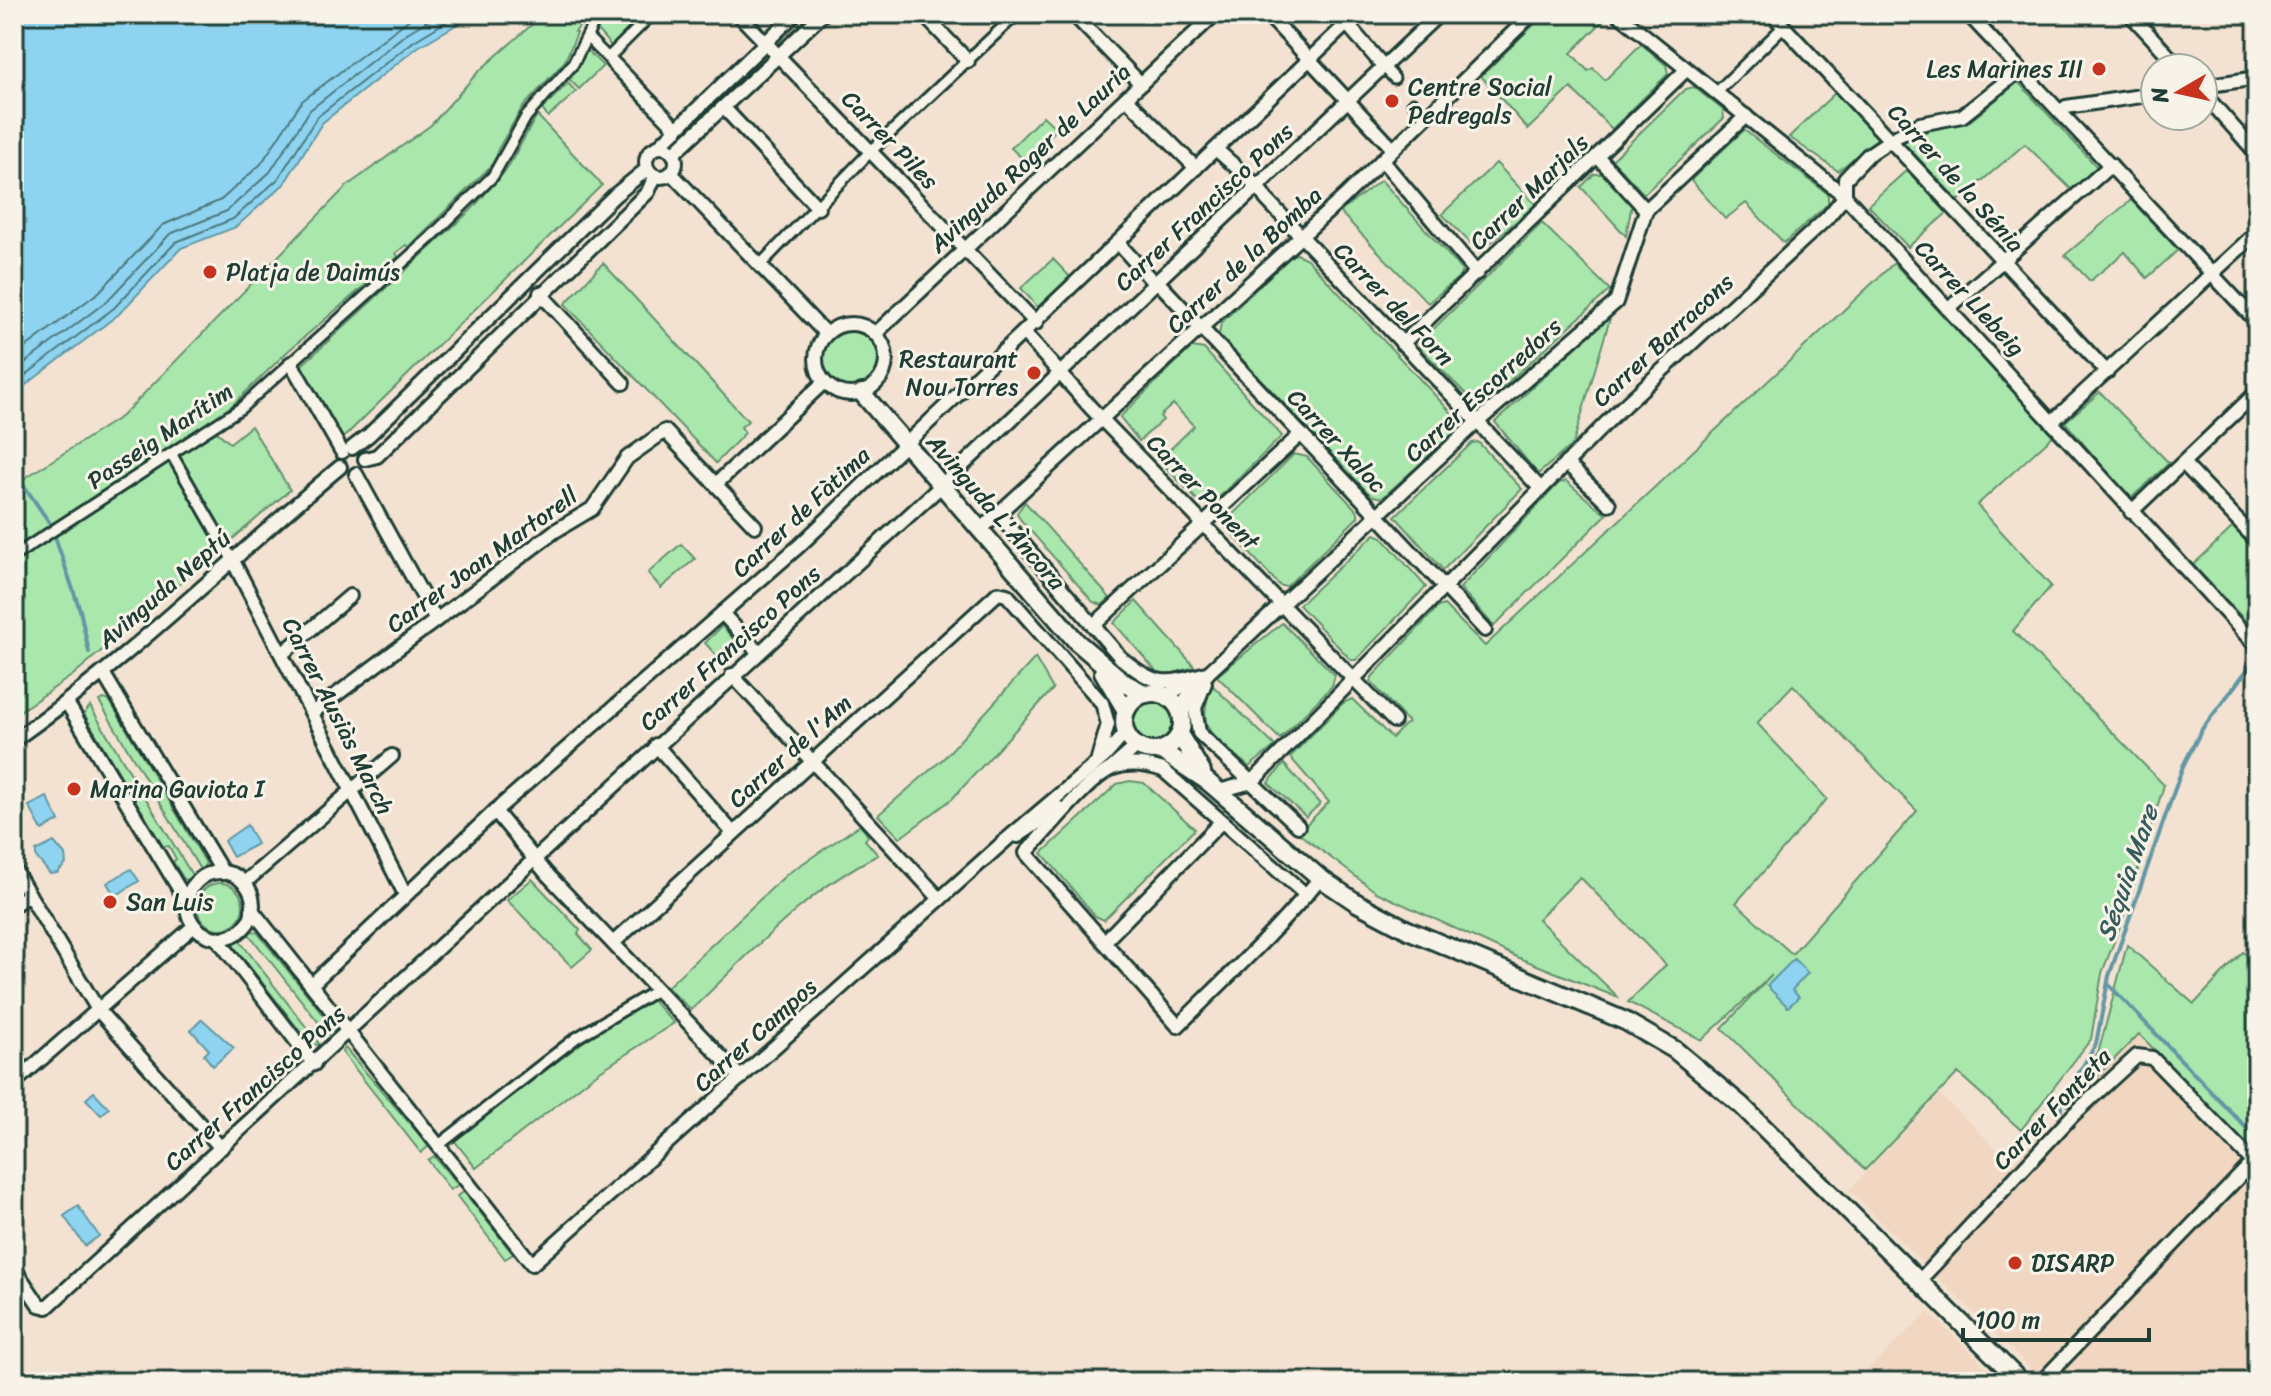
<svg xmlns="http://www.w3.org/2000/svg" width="2271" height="1396" font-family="Sriracha,sans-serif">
<rect width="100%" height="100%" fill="#f3e2d1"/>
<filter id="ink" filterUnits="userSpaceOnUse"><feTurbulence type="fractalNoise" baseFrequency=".0125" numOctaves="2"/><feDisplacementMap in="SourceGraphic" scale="16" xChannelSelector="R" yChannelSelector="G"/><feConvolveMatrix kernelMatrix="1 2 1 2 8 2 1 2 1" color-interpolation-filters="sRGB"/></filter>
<g filter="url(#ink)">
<g fill="#f1d6c1">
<polygon points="2139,1034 2149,1050 2257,1158 2257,1382 2044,1382 1849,1190 1940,1095 2012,1163"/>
<polygon points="1928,1312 2002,1382 1855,1382"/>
</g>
<g fill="#aae7ad" stroke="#649270" stroke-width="2" fill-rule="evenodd">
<polygon points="544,14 589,14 575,32 577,33 565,61 522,108 498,149 497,160 409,247 406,245 396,253 398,257 288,351 211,426 126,477 14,552 14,485 122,416 347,186 431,125 479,71"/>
<polygon points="605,14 649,14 613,48 597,30"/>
<polygon points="1545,14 1603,14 1607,17 1571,53 1588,71 1593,68 1605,80 1641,44 1666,65 1668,74 1612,129 1571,88 1528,129 1481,76"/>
<polygon points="587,50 603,66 579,89 570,80"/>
<polygon points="2018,82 2098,168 2073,191 2025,144 1958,201 1903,142 1932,129 1970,121"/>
<polygon points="568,83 576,92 548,117 542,109"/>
<polygon points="1694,87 1723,110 1724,118 1644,194 1612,160 1685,89"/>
<polygon points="1836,92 1878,138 1838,171 1789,137"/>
<polygon points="537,115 602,185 342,439 301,366 471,210 507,169"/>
<polygon points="1043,116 1057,129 1025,161 1011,148"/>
<polygon points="1744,130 1828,194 1828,204 1784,243 1746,203 1725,219 1691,180"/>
<polygon points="1496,163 1536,205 1479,252 1442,214"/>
<polygon points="1907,170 1947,213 1908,247 1868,205"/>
<polygon points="1594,174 1604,174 1632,204 1626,236 1581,187"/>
<polygon points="1381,180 1462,270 1460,276 1428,303 1340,212"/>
<polygon points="2131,200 2178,250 2147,278 2125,252 2090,281 2065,255"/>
<polygon points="1542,223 1610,290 1484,404 1477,405 1419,347 1420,342"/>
<polygon points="1297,254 1307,259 1461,423 1458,430 1382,498 1370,495 1219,335 1221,323 1290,256"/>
<polygon points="1053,259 1073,280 1040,310 1021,288"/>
<polygon points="603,263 748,421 741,427 745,433 716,463 565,304"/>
<path d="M1894,263l160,172 -77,70 74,81 -38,45 151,154 -42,136 -20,52 -11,66 -70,91 -63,-57 -93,97 -143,-142 50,-53 -70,65 -74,-38 38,-37 -86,-88 -42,42 81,79 -102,-41 -141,-65 -78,-59 31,-31 -39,-45 53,-54 9,-4 40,39 16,-16 -37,-40 1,-5 66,-70 6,-2 41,41zM1793,685l124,126 -125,143 -56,-51 91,-104 -70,-76z"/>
<polygon points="1611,315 1573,444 1538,474 1495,422"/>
<circle cx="851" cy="359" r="35"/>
<polygon points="1192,347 1204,349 1282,436 1211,505 1198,501 1159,460 1194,426 1173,404 1160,416 1163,420 1139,441 1120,417"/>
<polygon points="2100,392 2169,463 2130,499 2065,422"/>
<polygon points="251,426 290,490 73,675 14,715 14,562 172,455 217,432 230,443"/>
<polygon points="1478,442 1522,489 1443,570 1395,516 1472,443"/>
<polygon points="1294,454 1307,457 1358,512 1358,517 1287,586 1280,586 1223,524"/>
<polygon points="1566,481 1606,515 1494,626 1460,588 1559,483"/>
<polygon points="1025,502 1110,598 1102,605 1093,602 1020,519 1017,513"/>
<polygon points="2233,527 2257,553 2257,633 2193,565"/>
<polygon points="1375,534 1382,537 1426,587 1356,660 1351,660 1299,605"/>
<polygon points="681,544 695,559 661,588 648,573"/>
<polygon points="1136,601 1195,667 1170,674 1157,672 1114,623"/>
<polygon points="1282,623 1335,675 1332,686 1280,739 1217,676"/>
<polygon points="722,626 742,649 725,665 705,643"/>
<polygon points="1035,658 1053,689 952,799 900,838 878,815 944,758"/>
<path d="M1212,685l63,61 -26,21c-33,-31 -56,-34 -37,-82z"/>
<circle cx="1153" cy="722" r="29"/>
<polygon points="104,699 110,701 206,863 201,871 99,701"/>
<polygon points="90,706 192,875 188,880 184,879 173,862 176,859 169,846 163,847 84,714"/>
<polygon points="1284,764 1320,804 1306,817 1268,783"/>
<polygon points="1130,781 1144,783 1195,829 1104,920 1095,916 1042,853 1117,784"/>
<path d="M860,825l8,11 -3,4 13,15c-73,36 -129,100 -187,155l-24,-23 120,-113z"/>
<polygon points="532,879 580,930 578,934 592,950 572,967 507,900"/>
<circle cx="220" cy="906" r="23"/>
<polygon points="251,931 257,932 335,1029 330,1037 248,933"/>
<polygon points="239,940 320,1045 310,1044 233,945"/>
<polygon points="2127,945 2194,1004 2243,952 2257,965 2257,1155 2139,1034 2067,1107 2099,1050"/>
<polygon points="650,998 674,1023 597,1073 476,1168 454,1140 587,1039"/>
<polygon points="345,1048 429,1146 421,1153 342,1052"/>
<polygon points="434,1156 458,1185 450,1190 428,1160"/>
<polygon points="464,1192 513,1254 505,1259 457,1196"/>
</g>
<g fill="#8ed4f0" stroke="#6298a5" stroke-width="2">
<polygon points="14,14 475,14 418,47 322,123 284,184 236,227 181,248 119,314 14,394"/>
<polygon points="47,797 59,821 42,830 29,806"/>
<polygon points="247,825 257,844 233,857 224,841"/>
<polygon points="54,842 65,855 66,864 57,873 50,874 36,857 36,851"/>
<polygon points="131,869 139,881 115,896 107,883"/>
<polygon points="1794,959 1808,973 1792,990 1799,997 1788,1007 1767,986"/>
<polygon points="202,1019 234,1048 213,1066 204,1055 209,1050 191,1030"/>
<polygon points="94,1092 109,1108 101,1115 86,1099"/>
<polygon points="78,1206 99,1236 85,1246 64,1216"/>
</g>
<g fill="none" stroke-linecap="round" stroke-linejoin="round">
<g stroke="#4b797f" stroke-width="2">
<polyline points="14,356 99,292 163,225 221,200 261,164 302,101 416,14"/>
<polyline points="14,371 107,301 170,234 227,211 270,172 310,110 407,33 439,14"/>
<polyline points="14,384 114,308 176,242 233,219 278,179 317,117 414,41 459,14"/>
</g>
<g stroke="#6298a5" stroke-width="4">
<polyline points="14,471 51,525"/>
<polyline points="55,537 80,610 89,652"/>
<polyline points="2109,985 2257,1139"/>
<polyline points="2061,1110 2061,1103 2096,1044 2109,976 2183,766 2202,729 2254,661"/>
</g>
<g stroke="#1f3d34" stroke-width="15">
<g id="pedestrian">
<polyline points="587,37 610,60"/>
<polyline points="608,58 652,14"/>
<polyline points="1384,67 1394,78"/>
<polyline points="1716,93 1784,26"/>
<polyline points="1413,103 1426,117"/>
<polyline points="760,265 871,151 1017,14"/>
<polyline points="172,455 232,559"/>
<polyline points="14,556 241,408 431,237 493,176 526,117 573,64 598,14"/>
<polyline points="439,1145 576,1038 657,990"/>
</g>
</g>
<g stroke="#1f3d34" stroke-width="18">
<g id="minor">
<polyline points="738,14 1036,323"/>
<polyline points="923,14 968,61"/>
<polyline points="1073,14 1141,84"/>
<polyline points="1267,14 1393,149"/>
<polyline points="1618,14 1845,196 2257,647"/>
<polyline points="1772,14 2107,372"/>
<polyline points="1968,14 2257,322"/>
<polyline points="2130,14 2180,68"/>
<polyline points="1347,24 1384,67"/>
<polyline points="612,62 677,129"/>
<polyline points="2203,86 2257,78"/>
<polyline points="2203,93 2257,154"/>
<polyline points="1126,98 1196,168"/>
<polyline points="725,109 818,208"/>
<polyline points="2060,112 2066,107 2155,94"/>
<polyline points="658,147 795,14"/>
<circle cx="661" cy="162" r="15"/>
<path d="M1216,149c15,15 41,33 50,50l275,290"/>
<polyline points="673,154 823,14"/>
<polyline points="1598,157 1646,210"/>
<polyline points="1382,160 1477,273"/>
<polyline points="671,173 826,334"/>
<polyline points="1119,244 1155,284"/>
<polyline points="1157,281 1485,630"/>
<polyline points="540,293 623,383"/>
<polyline points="1950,307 2111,165"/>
<circle cx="851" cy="359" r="35"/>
<polyline points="875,334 1215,14"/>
<polyline points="1025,334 1091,408 1394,721"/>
<polyline points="1402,344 1686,70"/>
<polyline points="291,363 342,452"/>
<polyline points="2053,421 2257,232"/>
<polyline points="352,448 369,435 615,195 647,169"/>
<polyline points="365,459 377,456 648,192 655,176"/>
<polyline points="1566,463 1609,504"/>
<polyline points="2183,463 2257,541"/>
<polyline points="356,474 436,620"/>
<polyline points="716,484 824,382"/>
<polyline points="2131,512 2257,392"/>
<path d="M998,514l123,144c36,29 43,27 86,15"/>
<polyline points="979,531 1344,197 1532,14"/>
<polyline points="232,559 405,894"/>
<polyline points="722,613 758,652"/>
<polyline points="1094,625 1301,434"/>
<polyline points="282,654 350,596"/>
<polyline points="103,673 223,873"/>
<polyline points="732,675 940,899"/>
<polyline points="1205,683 1195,708 1199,733 1298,826"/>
<polyline points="1164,696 1196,680"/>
<polyline points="67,703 187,902"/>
<polyline points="312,713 555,531 592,509 627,458 665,431 755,526"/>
<polyline points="1182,720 1186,699 1209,672 1474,425 1616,302 1646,210 1746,116"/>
<path d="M14,740c115,-80 218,-183 326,-273"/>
<polyline points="656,745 733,833"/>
<polyline points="1112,768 1137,746"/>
<polyline points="1219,791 1252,782 1615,414 1827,218 1845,196 1845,179 1868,155 1892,139 1920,124 1962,116 2019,71"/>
<polyline points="495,811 546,873 741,1078"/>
<polyline points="1018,836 1059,808"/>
<polyline points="14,869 98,1010 221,1148"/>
<circle cx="220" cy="905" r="33"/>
<polyline points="244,883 392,756"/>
<path d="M1306,895l-143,-125c-15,-5 -34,-8 -50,-2 -22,8 -68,65 -87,85l152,173c48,-48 99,-95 142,-148"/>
<polyline points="14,905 29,894"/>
<polyline points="252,910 532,1264 1007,839 1104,757 1126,732"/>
<polyline points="217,938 314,1064"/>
<polyline points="1104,942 1221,822"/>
<polyline points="613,943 998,593 1007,595 1102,703 1108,724 1098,759"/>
<polyline points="312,984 495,811 799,546 1357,14"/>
<polyline points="14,1083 194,926"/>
<polyline points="14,1268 39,1305 47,1307 941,486 1439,14"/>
<polyline points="1920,1280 2073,1115 2137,1056 2152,1058 2257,1166"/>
<polyline points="2045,1378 2253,1162"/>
</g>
</g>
<g stroke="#1f3d34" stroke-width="22">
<g id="tertiary">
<polyline points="862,393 1077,642 1125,683 1146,694"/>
<polyline points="1103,672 1126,711"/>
<circle cx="1153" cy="722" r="29"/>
<polyline points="1179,734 1202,772"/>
<polyline points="1160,750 1207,781 1320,878 1357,903 1408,930 1625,1021 1675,1050 1742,1106 2021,1382"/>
</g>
</g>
<use href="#pedestrian" stroke="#f7f3e8" stroke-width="9"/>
<use href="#minor" stroke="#f7f3e8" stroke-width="12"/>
<use href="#tertiary" stroke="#f7f3e8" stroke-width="16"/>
</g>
</g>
<g fill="#c8321e" stroke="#f7f3e8" stroke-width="3">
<circle cx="2099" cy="69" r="8"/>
<circle cx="1392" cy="101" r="8"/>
<circle cx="210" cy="272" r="8"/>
<circle cx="1034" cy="373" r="8"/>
<circle cx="74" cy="789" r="8"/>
<circle cx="110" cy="902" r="8"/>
<circle cx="2015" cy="1263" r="8"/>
</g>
<g text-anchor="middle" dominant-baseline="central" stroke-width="6" stroke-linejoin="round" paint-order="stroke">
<g font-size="24" fill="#1f3d34" stroke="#f7f3e8" text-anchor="start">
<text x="2083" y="69" text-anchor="end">Les Marines III</text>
<text x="1408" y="87">Centre Social<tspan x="1408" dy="28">Pedregals</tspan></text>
<text x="226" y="272">Platja de Daimús</text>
<text x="1018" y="359" text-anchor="end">Restaurant<tspan x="1018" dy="28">Nou Torres</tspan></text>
<text x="90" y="789">Marina Gaviota I</text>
<text x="126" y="902">San Luis</text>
<text x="2031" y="1263">DISARP</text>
</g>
<g font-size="24" fill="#1f3d34" stroke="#f7f3e8">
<text transform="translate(890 140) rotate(46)">Carrer Piles</text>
<text transform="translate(1030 158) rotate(-43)">Avinguda Roger de Lauria</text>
<text transform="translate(1956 178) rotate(48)">Carrer de la Sénia</text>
<text transform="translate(1529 192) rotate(-44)">Carrer Marjals</text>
<text transform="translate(1204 207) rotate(-43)">Carrer Francisco Pons</text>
<text transform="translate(1244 260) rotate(-43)">Carrer de la Bomba</text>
<text transform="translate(1970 298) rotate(47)">Carrer Llebeig</text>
<text transform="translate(1394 304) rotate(46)">Carrer del Forn</text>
<text transform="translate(1663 340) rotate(-43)">Carrer Barracons</text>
<text transform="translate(1483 390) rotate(-42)">Carrer Escorredors</text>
<text transform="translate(160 436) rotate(-34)">Passeig Marítim</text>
<text transform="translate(1337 441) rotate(47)">Carrer Xaloc</text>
<text transform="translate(1203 492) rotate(46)">Carrer Ponent</text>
<text transform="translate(801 512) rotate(-43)">Carrer de Fàtima</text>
<text transform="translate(996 512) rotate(49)">Avinguda L'Àncora</text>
<text transform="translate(482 560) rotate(-36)">Carrer Joan Martorell</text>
<text transform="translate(164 589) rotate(-41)">Avinguda Neptú</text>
<text transform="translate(730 648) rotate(-42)">Carrer Francisco Pons</text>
<text transform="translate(338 716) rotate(63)">Carrer Ausiàs March</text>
<text transform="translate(790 751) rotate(-42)">Carrer de l'Am</text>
<text transform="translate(755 1035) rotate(-42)">Carrer Campos</text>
<text transform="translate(255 1088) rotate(-42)">Carrer Francisco Pons</text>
<text transform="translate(2052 1109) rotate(-46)">Carrer Fonteta</text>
</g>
<g font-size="26" font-style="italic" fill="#355b5a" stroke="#f7f3e8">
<text transform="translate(2127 873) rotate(-71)">Séquia Mare</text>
</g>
</g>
<rect width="2271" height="1396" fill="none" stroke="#f7f3e8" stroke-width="48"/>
<rect x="24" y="24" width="2223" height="1348" fill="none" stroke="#1f3d34" stroke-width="3" filter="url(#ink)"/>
<g transform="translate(2179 92) rotate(261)"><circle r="38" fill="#f7f3e8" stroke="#a1aaa0" stroke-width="2"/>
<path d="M0-6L14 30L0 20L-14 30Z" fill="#c8321e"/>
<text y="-12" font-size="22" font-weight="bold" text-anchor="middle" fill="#1f3d34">N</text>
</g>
<path d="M1963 1328v12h186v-12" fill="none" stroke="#1f3d34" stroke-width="4"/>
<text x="1975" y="1328" font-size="24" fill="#1f3d34" stroke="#f7f3e8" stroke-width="6" paint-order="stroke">100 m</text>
</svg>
